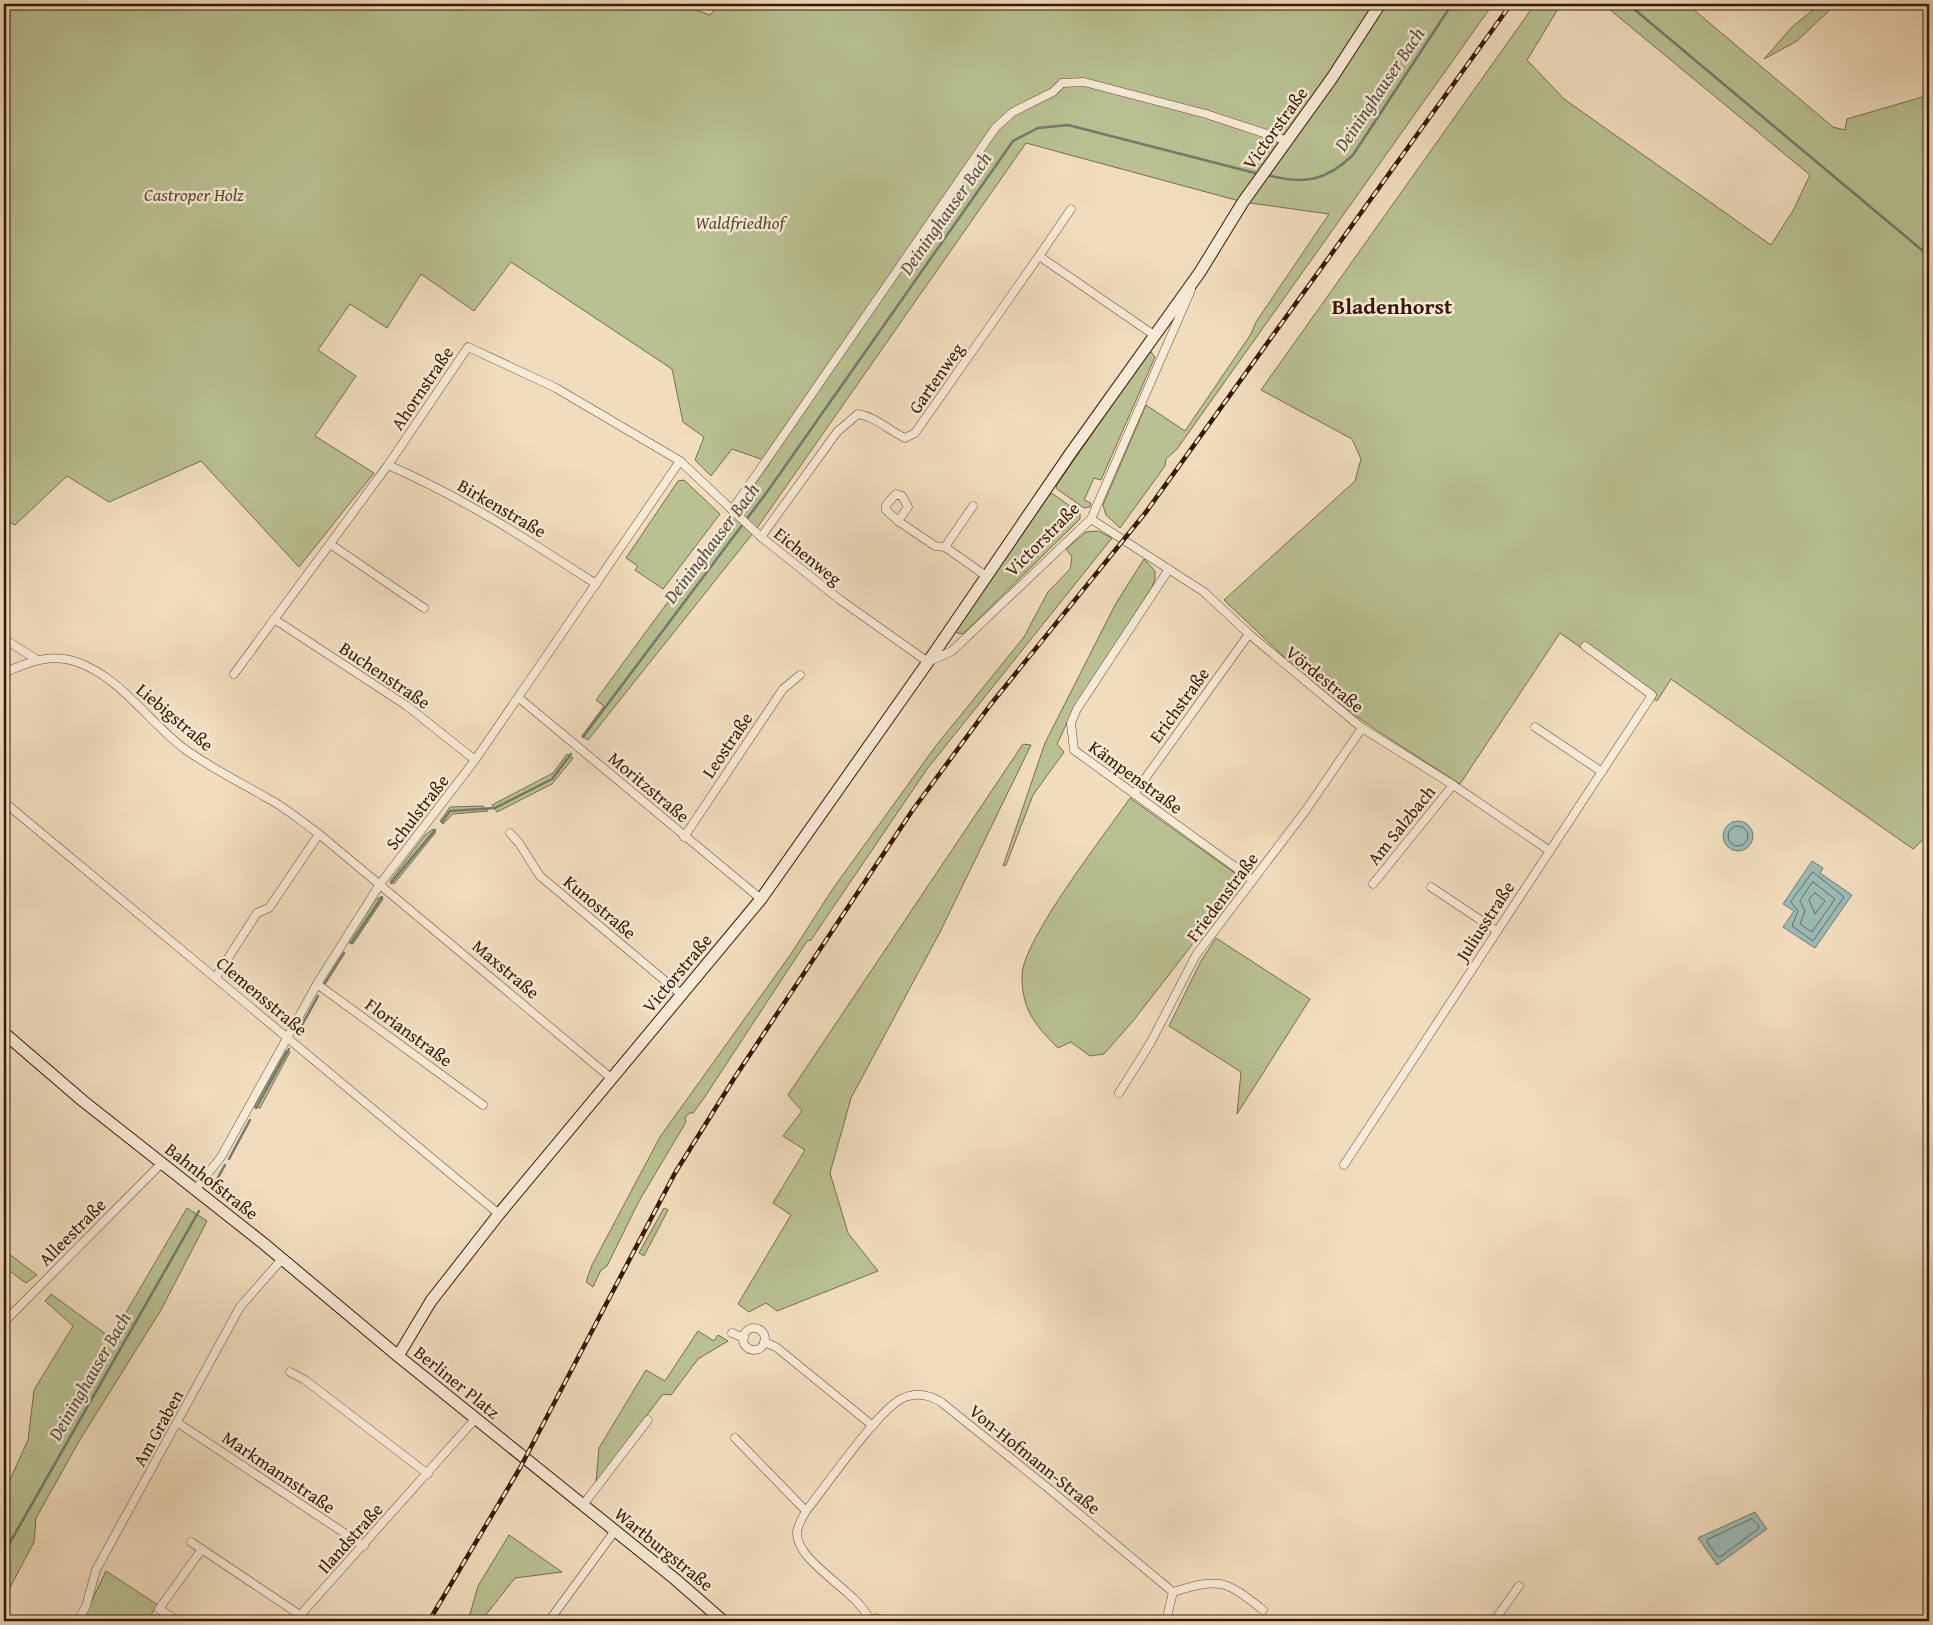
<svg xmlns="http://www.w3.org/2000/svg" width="1933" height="1625" font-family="'Gentium Book Plus',serif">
<rect width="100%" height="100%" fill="#f1ddbe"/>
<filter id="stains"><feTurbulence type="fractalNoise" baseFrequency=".004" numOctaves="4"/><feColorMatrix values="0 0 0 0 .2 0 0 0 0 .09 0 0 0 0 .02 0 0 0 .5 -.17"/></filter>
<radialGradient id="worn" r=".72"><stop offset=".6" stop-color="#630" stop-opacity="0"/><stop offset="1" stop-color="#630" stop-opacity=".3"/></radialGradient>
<g fill="#b9c192" stroke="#786c4a">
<polygon points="4,4 680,4 710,15 719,4 1493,4 1177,449 1166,459 1165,466 1120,528 1106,515 1103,505 1146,405 1185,431 1251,334 1256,322 1329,214 1243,202 1026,143 757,528 588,740 582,736 604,706 596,700 769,464 761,459 732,449 711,476 695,460 704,437 683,422 672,369 511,262 474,311 421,274 387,328 350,304 318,350 356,376 315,436 374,473 299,567 201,461 109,502 67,476 15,525 4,520"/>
<polygon points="1535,4 1561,4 1527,60 1564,99 1771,245 1794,209 1810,175 1603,4 1687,4 1833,127 1845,130 1847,119 1929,95 1929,834 1913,849 1671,679 1657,701 1560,633 1460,784 1376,730 1316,687 1224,600 1355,481 1361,459 1352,439 1261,390"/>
<polygon points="1821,4 1832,4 1832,8 1797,41 1764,59 1793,26"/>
<polygon points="1151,352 1155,357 1101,480 1094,478 1084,500 1091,503 1090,507 1084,508 1057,489 1056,486 1148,353"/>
<polygon points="684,480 720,514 663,589 635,570 638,566 626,558 678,481"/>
<polygon points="1050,494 1053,494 1080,513 1080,519 963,634 957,633 956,628"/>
<polygon points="1098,531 1112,538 927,769 811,940 807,941 702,1101 693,1113 689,1113 685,1118 686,1122 639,1201 607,1266 601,1270 593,1287 586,1282 592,1265 660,1137 791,954 832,890 935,747 1024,637 1048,592 1070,569 1072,557 1066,549 1086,532"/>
<polygon points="1144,559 1155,571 1155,579 1152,587 1073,710 1057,744 1064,752 1033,795 1006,865 1003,866 1045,743 1115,605"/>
<polygon points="1023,744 1031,745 940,932 851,1098 830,1173 848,1233 878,1271 777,1311 766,1303 749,1312 738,1304 791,1215 773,1203 805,1150 783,1136 802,1111 788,1095"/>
<polygon points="567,754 573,758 552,784 497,812 492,805 553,773"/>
<path d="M1130,798l113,81 -110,142 -29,33 -14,2 -19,-14 -13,6c-23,-23 -36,-38 -36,-72 0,-36 85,-144 108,-178z"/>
<polygon points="483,806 488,811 453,814 443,824 440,821 450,807"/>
<polygon points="433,829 436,832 394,884 390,881 425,835"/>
<polygon points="380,897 383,899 353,944 348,942 374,901"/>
<polygon points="1216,938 1310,999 1237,1114 1241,1072 1169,1026 1201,961"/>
<polygon points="286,1051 290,1052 260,1108 254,1107"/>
<polygon points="187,1208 207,1221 161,1310 81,1438 36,1518 34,1542 4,1599 4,1493 28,1440 34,1390 73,1326 45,1301 51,1294 111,1338"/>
<polygon points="664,1208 668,1210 644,1256 639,1253"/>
<polygon points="4,1250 37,1275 26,1283 4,1267"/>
<polygon points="698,1331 714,1341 718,1335 728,1341 698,1359 671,1395 663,1394 596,1482 599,1448 646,1370 665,1381"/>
<polygon points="509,1535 562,1572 515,1578 481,1621 468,1621 478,1586"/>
<polygon points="106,1571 158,1605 146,1621 82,1621"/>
</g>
<g fill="#9bbbb6" stroke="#737a6e">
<circle cx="1738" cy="836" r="15"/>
<polygon points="1812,861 1823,868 1820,873 1852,895 1815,948 1783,927 1794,911 1783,904"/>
<polygon points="1755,1512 1767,1529 1717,1565 1698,1538"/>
</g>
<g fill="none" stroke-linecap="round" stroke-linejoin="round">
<g stroke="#696a5c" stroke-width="1">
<circle cx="1738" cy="836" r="10"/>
<polygon points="1813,872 1844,897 1813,941 1792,926 1798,911 1791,902"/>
<polygon points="1813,882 1835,899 1812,932 1800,924 1805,911 1800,901"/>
<polygon points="1815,893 1825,901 1815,914 1809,900"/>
<polygon points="1752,1519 1759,1526 1758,1529 1720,1557 1717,1556 1707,1542 1707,1540"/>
</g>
<g stroke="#737a6e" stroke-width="2.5">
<polyline points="1628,4 1929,256"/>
<path d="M1267,175c37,10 59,6 86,-20l99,-151"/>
<polyline points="583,737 767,492 1013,141 1038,128 1068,125 1259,174"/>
<polyline points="442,822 450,811 495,808 552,779 571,754"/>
<polyline points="391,883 435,830"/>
<polyline points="351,943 382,897"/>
<polyline points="325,983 344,953"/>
<polyline points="297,1034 318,996"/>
<polyline points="256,1108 289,1049"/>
<polyline points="229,1159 250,1120"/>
<polyline points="212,1188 225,1165"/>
<polyline points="4,1553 199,1211"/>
</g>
<g stroke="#664932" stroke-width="9">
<g id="street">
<polyline points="1039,256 1071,209"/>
<path d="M388,465c74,32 140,75 208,119"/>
<polyline points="732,510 996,127 1013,112 1053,92 1062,83 1084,82 1206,114 1288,141"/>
<polyline points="1091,519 1204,592 1249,634 1362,728 1453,785 1550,851"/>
<polyline points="898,521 886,510 886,505 896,494 902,496 908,507 898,521 935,546 945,547 986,576"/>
<path d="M761,537l76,-105 21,-18c18,3 30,16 47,24l10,-5 124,-177 115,79"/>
<polyline points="330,544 424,608"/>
<polyline points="945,547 973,506"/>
<polyline points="1169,569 1077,709 1071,723 1074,750 1253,880"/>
<polyline points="274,619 407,706 475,760"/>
<polyline points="4,639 36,659"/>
<path d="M4,673c24,-11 46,-20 73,-11 45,16 72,61 109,88 27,19 55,33 83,49 17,9 33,23 50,35l292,244"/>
<polyline points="234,674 388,465 468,347 556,388 680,461 761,537 839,599 928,662 952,651 1091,519 1191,290"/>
<polyline points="519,698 761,899"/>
<polyline points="1535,727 1602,772"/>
<polyline points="1134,794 1249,634"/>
<polyline points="4,802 499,1214"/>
<polyline points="510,833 519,843 540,876 682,995"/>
<polyline points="684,837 783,689 800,675"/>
<polyline points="1373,884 1453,785"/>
<polyline points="1431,887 1497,931"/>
<polyline points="216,977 257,913 269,908 319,834"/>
<polyline points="317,984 483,1105"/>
<polyline points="1119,1093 1151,1042 1196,955 1306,810 1362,728"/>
<polyline points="1344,1165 1652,695 1585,646"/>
<polyline points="195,1190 221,1157 317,984 380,884 475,760 680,461"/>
<polyline points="4,1322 161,1164"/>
<circle cx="754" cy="1339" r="11"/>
<polyline points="732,1333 744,1338"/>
<polyline points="764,1342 776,1347 873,1426"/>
<polyline points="290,1372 305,1380 428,1474"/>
<polyline points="178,1423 364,1546"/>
<polyline points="735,1438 806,1511"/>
<polyline points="583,1505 648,1420"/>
<polyline points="191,1542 300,1615"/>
<path d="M1173,1592c47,-14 51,-13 90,18"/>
<path d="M869,1619c-12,-29 -74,-57 -72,-87 1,-7 5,-14 9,-21 20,-25 70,-98 95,-112 14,-7 27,-5 40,3l107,86 125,104 -7,29"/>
<polyline points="78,1621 86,1606 96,1570 240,1307 282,1259"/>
<polyline points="178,1621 159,1609 202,1549"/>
<polyline points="295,1621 476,1418"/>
<polyline points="549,1621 614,1532"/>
<polyline points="865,1621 876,1618 884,1621"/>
<polyline points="1494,1621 1519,1586"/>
</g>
</g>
<g stroke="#371803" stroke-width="13">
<g id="secondary">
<polyline points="4,1033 83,1101 263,1243 398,1356 675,1579 723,1621"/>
<polyline points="398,1356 431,1301 499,1214 761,899 928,662 1070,454 1200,272 1243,202 1332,78 1380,4"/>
</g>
</g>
<use href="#street" stroke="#f6e9d5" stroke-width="8"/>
<use href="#secondary" stroke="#f6e9d5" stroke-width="11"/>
<g stroke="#371803" stroke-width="4.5">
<polyline id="rail" points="429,1621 520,1468 675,1173 735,1077 912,811 991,704 1146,512 1511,4"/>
</g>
<use href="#rail" stroke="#f6e9d5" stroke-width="2.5" stroke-dasharray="8" stroke-linecap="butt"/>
</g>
<g text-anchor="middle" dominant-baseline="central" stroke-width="5" stroke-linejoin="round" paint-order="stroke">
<g font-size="18" fill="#371803" stroke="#f6e9d5">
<text transform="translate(1275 128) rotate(-54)">Victorstraße</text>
<text transform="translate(936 378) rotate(-55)">Gartenweg</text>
<text transform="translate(422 388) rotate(-56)">Ahornstraße</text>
<text transform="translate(502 508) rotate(30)">Birkenstraße</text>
<text transform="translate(1042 539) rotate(-45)">Victorstraße</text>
<text transform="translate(808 556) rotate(39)">Eichenweg</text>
<text transform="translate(385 675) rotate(34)">Buchenstraße</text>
<text transform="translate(1325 679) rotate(39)">Vördestraße</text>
<text transform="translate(1179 705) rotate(-54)">Erichstraße</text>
<text transform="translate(175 717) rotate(40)">Liebigstraße</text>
<text transform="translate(727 745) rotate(-56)">Leostraße</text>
<text transform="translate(1136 777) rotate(36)">Kämpenstraße</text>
<text transform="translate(649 787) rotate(40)">Moritzstraße</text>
<text transform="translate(417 812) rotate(-52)">Schulstraße</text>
<text transform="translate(1401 825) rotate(-51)">Am Salzbach</text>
<text transform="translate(1222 897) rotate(-53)">Friedenstraße</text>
<text transform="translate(600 907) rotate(40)">Kunostraße</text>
<text transform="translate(1485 921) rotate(-57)">Juliusstraße</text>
<text transform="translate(506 969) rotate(40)">Maxstraße</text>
<text transform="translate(677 973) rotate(-50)">Victorstraße</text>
<text transform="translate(262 996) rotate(40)">Clemensstraße</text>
<text transform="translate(409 1032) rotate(36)">Florianstraße</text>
<text transform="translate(212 1181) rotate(38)">Bahnhofstraße</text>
<text transform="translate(72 1232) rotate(-45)">Alleestraße</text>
<text transform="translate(457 1382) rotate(39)">Berliner Platz</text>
<text transform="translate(158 1428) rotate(-61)">Am Graben</text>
<text transform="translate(1035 1459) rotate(39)">Von-Hofmann-Straße</text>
<text transform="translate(279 1472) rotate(34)">Markmannstraße</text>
<text transform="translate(350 1538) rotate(-48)">Ilandstraße</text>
<text transform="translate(664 1549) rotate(39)">Wartburgstraße</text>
</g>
<g font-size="18" font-style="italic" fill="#5e4b2e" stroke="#f6e9d5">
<text x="194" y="194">Castroper Holz</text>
<text x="740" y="222">Waldfriedhof</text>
</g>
<g font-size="19" font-style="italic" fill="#5a5142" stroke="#f6e9d5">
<text transform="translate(1379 89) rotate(-56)">Deininghauser Bach</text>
<text transform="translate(945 213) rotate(-55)">Deininghauser Bach</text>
<text transform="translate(711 543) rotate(-53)">Deininghauser Bach</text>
<text transform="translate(89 1376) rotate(-60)">Deininghauser Bach</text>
</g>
<g font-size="22" font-weight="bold" fill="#371803" stroke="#f6e9d5">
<text x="1392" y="306">Bladenhorst</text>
</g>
</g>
<rect width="1933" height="1625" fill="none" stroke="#f1ddbe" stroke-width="20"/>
<rect x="5" y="5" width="1923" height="1615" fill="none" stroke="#371803" stroke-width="2.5"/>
<rect x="10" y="10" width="1913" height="1605" fill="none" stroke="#371803"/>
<rect width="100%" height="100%" filter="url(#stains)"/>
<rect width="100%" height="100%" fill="url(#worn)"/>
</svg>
